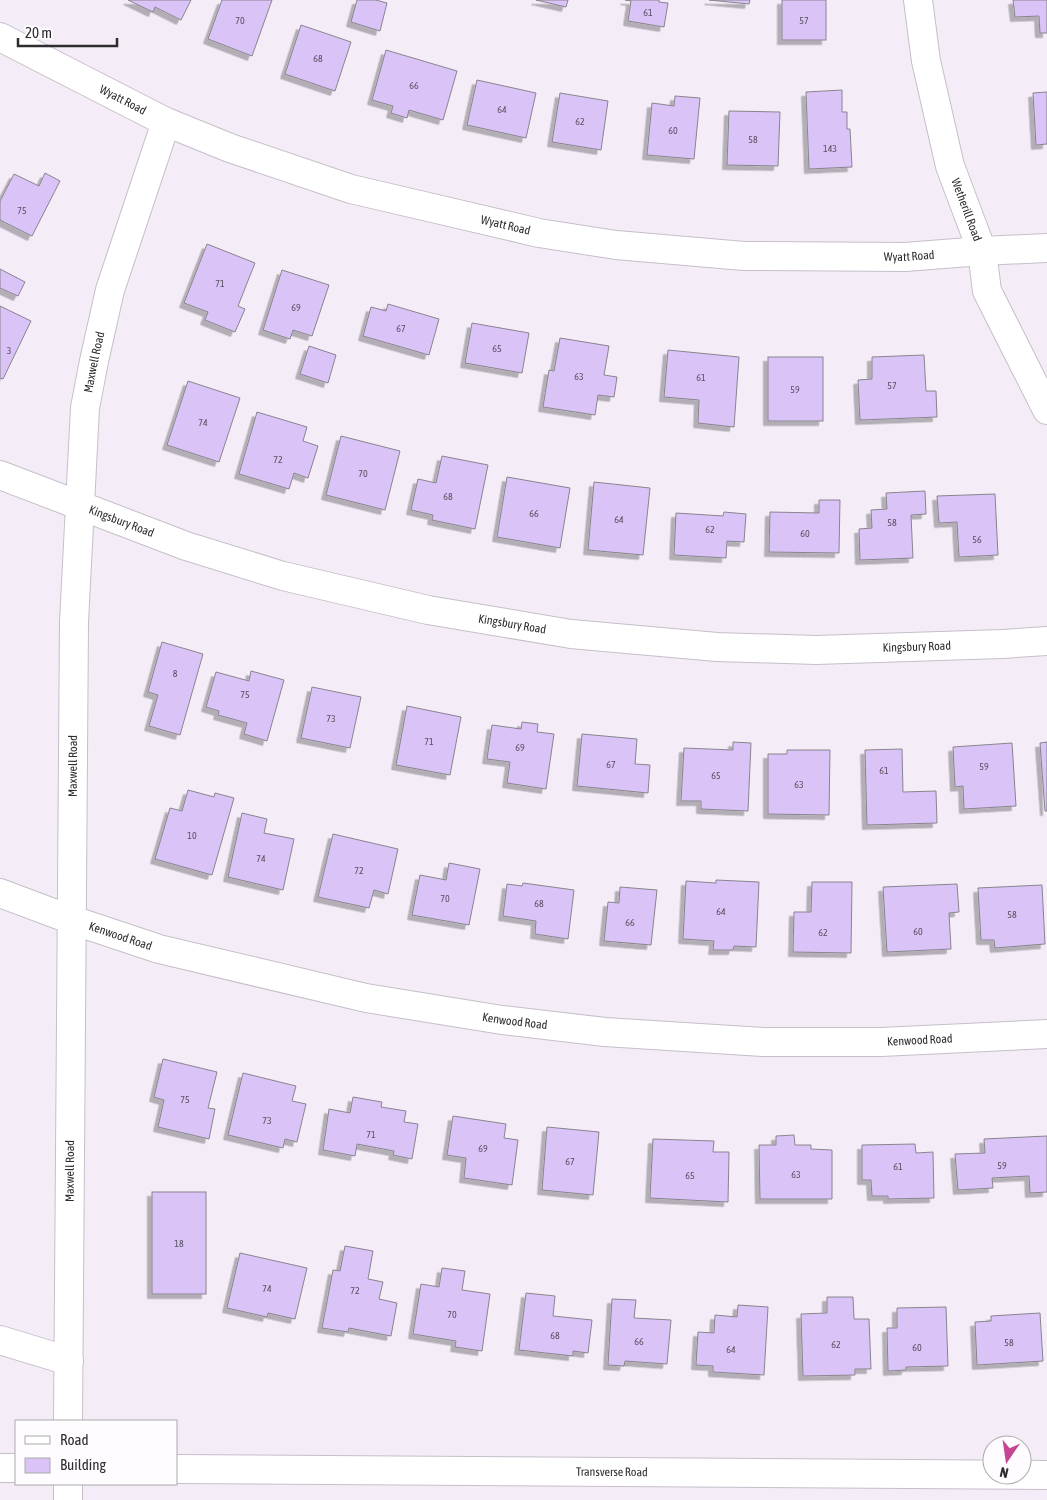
<svg xmlns="http://www.w3.org/2000/svg" width="1047" height="1500" font-family="'Asap Condensed',sans-serif">
<defs>
<filter id="shadow"><feDropShadow dx="-4.5" dy="4.5" stdDeviation="0" flood-color="#0004"/></filter>
</defs>
<rect width="100%" height="100%" fill="#f4edf7"/>
<g fill="#dac3f6" stroke="#88848e" filter="url(#shadow)">
<polygon points="128,0 191,0 181,20 155,7 153,12"/>
<polygon points="222,0 272,0 252,56 208,39"/>
<polygon points="357,0 376,0 387,3 380,31 351,22"/>
<polygon points="536,0 568,0 566,7"/>
<polygon points="625,0 659,0 659,2 668,3 664,27 628,21 631,1"/>
<polygon points="709,0 750,0 749,4"/>
<rect x="782" y="0" width="44" height="40"/>
<polygon points="1013,0 1047,0 1047,33 1040,33 1039,16 1015,17"/>
<polygon points="301,25 351,42 335,91 285,74"/>
<polygon points="386,50 457,71 443,120 409,110 407,118 391,113 393,106 372,100"/>
<polygon points="477,80 536,93 526,138 467,125"/>
<polygon points="842,90 842,112 847,112 847,129 850,129 852,167 809,169 806,92"/>
<polygon points="1047,92 1047,144 1036,145 1033,93"/>
<polygon points="560,93 608,101 601,150 552,142"/>
<polygon points="675,96 700,98 694,159 647,155 652,103 674,106"/>
<polygon points="729,111 780,112 778,166 727,165"/>
<polygon points="45,173 60,181 32,236 0,220 0,201 14,174 39,186"/>
<polygon points="207,244 255,263 238,306 245,309 235,332 205,320 208,312 184,303"/>
<polygon points="0,269 25,282 18,296 0,288"/>
<polygon points="282,270 329,285 312,336 293,330 290,339 263,330"/>
<polygon points="388,304 439,319 429,355 363,336 371,307 386,311"/>
<polygon points="0,306 31,321 3,379 0,378"/>
<polygon points="472,323 529,333 522,373 465,363"/>
<polygon points="560,338 609,346 604,375 617,377 614,397 598,395 595,415 543,407 549,370 554,371"/>
<polygon points="309,346 336,355 328,383 300,374"/>
<polygon points="668,350 739,357 734,427 698,423 699,400 664,397"/>
<polygon points="924,355 926,391 936,391 937,417 860,420 858,380 872,379 872,357"/>
<rect x="768" y="357" width="55" height="64"/>
<polygon points="188,381 240,398 219,462 167,445"/>
<polygon points="257,412 307,427 303,441 318,446 308,478 294,473 289,489 239,474"/>
<polygon points="341,436 400,451 385,510 326,495"/>
<polygon points="442,456 488,465 475,529 432,520 433,515 411,510 418,479 436,483"/>
<polygon points="507,477 570,488 560,548 497,537"/>
<polygon points="594,482 650,488 643,555 588,550"/>
<polygon points="925,491 926,514 911,515 913,558 860,560 859,529 872,528 871,510 887,509 886,493"/>
<polygon points="995,494 998,555 959,557 957,522 939,523 937,496"/>
<polygon points="819,500 840,500 839,553 769,552 770,512 819,513"/>
<polygon points="724,512 746,514 744,542 727,541 726,558 674,555 676,513 723,516"/>
<polygon points="162,642 203,654 180,735 149,726 158,695 148,692"/>
<polygon points="251,671 284,680 267,741 244,734 247,723 218,715 219,711 206,707 216,672 249,681"/>
<polygon points="312,687 361,697 350,748 301,738"/>
<polygon points="407,706 461,717 450,775 396,765"/>
<polygon points="522,722 538,724 537,732 554,734 546,789 507,783 510,762 487,759 492,725 521,729"/>
<polygon points="582,734 637,739 635,764 650,765 648,793 577,786"/>
<polygon points="733,742 751,743 748,811 701,809 701,801 681,801 684,748 733,750"/>
<polygon points="1047,742 1047,811 1045,811 1040,743"/>
<polygon points="1012,743 1016,806 964,809 963,786 955,787 953,747"/>
<polygon points="902,749 903,792 936,791 937,823 867,825 865,750"/>
<polygon points="787,750 830,750 829,815 768,814 768,754 787,754"/>
<polygon points="188,790 214,797 215,793 234,798 212,875 155,859 170,808 182,811"/>
<polygon points="242,813 267,819 264,833 294,839 283,890 228,877"/>
<polygon points="333,834 398,849 388,894 374,890 369,908 318,897"/>
<polygon points="449,863 480,869 469,925 412,915 420,875 446,880"/>
<polygon points="716,880 759,882 756,947 734,946 733,950 713,950 714,941 683,939 686,881 716,883"/>
<polygon points="812,882 852,882 851,953 793,952 794,912 811,912"/>
<polygon points="523,883 574,890 568,939 535,934 536,921 503,916 507,884 522,886"/>
<polygon points="957,884 959,912 949,913 951,949 887,952 883,887"/>
<polygon points="1042,885 1045,944 995,948 994,940 981,940 978,888"/>
<polygon points="620,887 657,890 651,945 604,941 608,902 619,903"/>
<polygon points="163,1059 217,1072 208,1108 215,1109 209,1139 158,1127 164,1100 154,1097"/>
<polygon points="243,1073 296,1086 292,1101 306,1104 297,1142 285,1139 283,1148 228,1135"/>
<polygon points="353,1097 382,1102 381,1107 406,1111 404,1122 418,1124 412,1159 393,1155 394,1151 357,1144 355,1156 323,1150 329,1109 350,1113"/>
<polygon points="453,1116 506,1124 504,1138 518,1140 512,1185 464,1178 466,1158 447,1155"/>
<polygon points="547,1127 599,1132 593,1195 542,1190"/>
<polygon points="794,1135 795,1145 811,1145 811,1149 832,1150 832,1199 760,1199 759,1145 776,1145 776,1136"/>
<polygon points="1047,1136 1047,1192 1030,1193 1029,1176 992,1178 993,1188 958,1190 955,1154 985,1153 984,1139"/>
<polygon points="653,1139 714,1141 713,1152 729,1152 728,1202 650,1198"/>
<polygon points="915,1144 916,1153 933,1152 934,1198 888,1199 888,1196 872,1196 871,1180 862,1180 862,1145"/>
<rect x="152" y="1192" width="54" height="102"/>
<polygon points="345,1246 373,1251 368,1279 383,1282 379,1299 397,1303 391,1336 349,1328 348,1332 322,1328 333,1270 340,1271"/>
<polygon points="240,1253 307,1268 295,1319 268,1313 267,1317 227,1308"/>
<polygon points="442,1268 465,1271 462,1290 490,1294 482,1351 455,1347 456,1341 413,1334 421,1284 439,1287"/>
<polygon points="526,1293 555,1296 553,1316 592,1320 588,1353 573,1351 573,1356 519,1350"/>
<polygon points="827,1297 853,1297 854,1319 869,1319 871,1369 855,1369 855,1375 803,1376 801,1314 827,1313"/>
<polygon points="612,1299 636,1300 634,1318 671,1320 667,1364 625,1361 624,1366 608,1365"/>
<polygon points="738,1305 768,1307 764,1375 713,1372 713,1366 696,1365 698,1332 714,1333 715,1315 737,1317"/>
<polygon points="946,1307 948,1366 906,1367 906,1370 888,1371 887,1328 897,1328 897,1308"/>
<polygon points="1040,1313 1043,1361 977,1365 975,1322 991,1321 991,1316"/>
</g>
<g fill="none" stroke-linecap="round" stroke-linejoin="round">
<g stroke="#c6bfc9" stroke-width="30">
<g id="street">
<path id="s1" d="M0,37l166,85 64,26 121,41 188,44 77,12 128,11 161,1 77,-6 65,-3"/>
<path id="s2" d="M0,475l186,71 97,30 145,34 143,24 146,13 99,3 186,-6 45,-3"/>
<path id="s3" d="M0,893l72,27 87,29 207,49 136,22 103,12 158,10h118l166,-8"/>
<polyline points="0,1340 69,1361"/>
<path id="s4" d="M68,1421l6,-799 11,-214 9,-47 16,-71 56,-168"/>
<polyline points="0,1468 16,1468"/>
<path id="s5" d="M176,1469l871,6"/>
<polyline points="68,1500 68,1484"/>
</g>
</g>
<g stroke="#c6bfc9" stroke-width="30">
<g id="secondary">
<path id="s6" d="M918,0l8,61 24,105 32,85 5,40 60,119"/>
</g>
</g>
<use href="#street" stroke="#fff" stroke-width="28"/>
<use href="#secondary" stroke="#fff" stroke-width="28"/>
</g>
<g text-anchor="middle" dominant-baseline="central" stroke-width="4.5" stroke-linejoin="round" paint-order="stroke">
<g font-size="10" fill="#5a5262">
<text x="648" y="12">61</text>
<text x="240" y="20">70</text>
<text x="804" y="20">57</text>
<text x="318" y="58">68</text>
<text x="414" y="85">66</text>
<text x="502" y="109">64</text>
<text x="580" y="121">62</text>
<text x="673" y="130">60</text>
<text x="753" y="139">58</text>
<text x="830" y="148">143</text>
<text x="22" y="210">75</text>
<text x="220" y="283">71</text>
<text x="296" y="307">69</text>
<text x="401" y="328">67</text>
<text x="497" y="348">65</text>
<text x="9" y="350">3</text>
<text x="579" y="376">63</text>
<text x="701" y="377">61</text>
<text x="892" y="385">57</text>
<text x="795" y="389">59</text>
<text x="203" y="422">74</text>
<text x="278" y="459">72</text>
<text x="363" y="473">70</text>
<text x="448" y="496">68</text>
<text x="534" y="513">66</text>
<text x="619" y="519">64</text>
<text x="892" y="522">58</text>
<text x="710" y="529">62</text>
<text x="805" y="533">60</text>
<text x="977" y="539">56</text>
<text x="175" y="673">8</text>
<text x="245" y="694">75</text>
<text x="331" y="718">73</text>
<text x="429" y="741">71</text>
<text x="520" y="747">69</text>
<text x="611" y="764">67</text>
<text x="984" y="766">59</text>
<text x="884" y="770">61</text>
<text x="716" y="775">65</text>
<text x="799" y="784">63</text>
<text x="192" y="835">10</text>
<text x="261" y="858">74</text>
<text x="359" y="870">72</text>
<text x="445" y="898">70</text>
<text x="539" y="903">68</text>
<text x="721" y="911">64</text>
<text x="1012" y="914">58</text>
<text x="630" y="922">66</text>
<text x="918" y="931">60</text>
<text x="823" y="932">62</text>
<text x="185" y="1099">75</text>
<text x="267" y="1120">73</text>
<text x="371" y="1134">71</text>
<text x="483" y="1148">69</text>
<text x="570" y="1161">67</text>
<text x="1002" y="1165">59</text>
<text x="898" y="1166">61</text>
<text x="796" y="1174">63</text>
<text x="690" y="1175">65</text>
<text x="179" y="1243">18</text>
<text x="267" y="1288">74</text>
<text x="355" y="1290">72</text>
<text x="452" y="1314">70</text>
<text x="555" y="1335">68</text>
<text x="639" y="1341">66</text>
<text x="1009" y="1342">58</text>
<text x="836" y="1344">62</text>
<text x="917" y="1347">60</text>
<text x="731" y="1349">64</text>
</g>
<g font-size="12" fill="#2f2c30" stroke="#fefcff">
<text stroke="none"><textPath href="#s1" startOffset="138">Wyatt Road</textPath></text>
<text stroke="none"><textPath href="#s6" startOffset="216">Wetherill Road</textPath></text>
<text stroke="none"><textPath href="#s1" startOffset="542">Wyatt Road</textPath></text>
<text stroke="none"><textPath href="#s1" startOffset="948">Wyatt Road</textPath></text>
<text stroke="none"><textPath href="#s4" startOffset="1060">Maxwell Road</textPath></text>
<text stroke="none"><textPath href="#s2" startOffset="130">Kingsbury Road</textPath></text>
<text stroke="none"><textPath href="#s2" startOffset="535">Kingsbury Road</textPath></text>
<text stroke="none"><textPath href="#s2" startOffset="941">Kingsbury Road</textPath></text>
<text stroke="none"><textPath href="#s4" startOffset="655">Maxwell Road</textPath></text>
<text stroke="none"><textPath href="#s3" startOffset="128">Kenwood Road</textPath></text>
<text stroke="none"><textPath href="#s3" startOffset="532">Kenwood Road</textPath></text>
<text stroke="none"><textPath href="#s3" startOffset="938">Kenwood Road</textPath></text>
<text stroke="none"><textPath href="#s4" startOffset="250">Maxwell Road</textPath></text>
<text stroke="none"><textPath href="#s5" startOffset="436">Transverse Road</textPath></text>
</g>
</g>
<rect x="15" y="1420" width="162" height="65" fill="#fefcff" stroke="#aba9ac"/>
<rect x="25" y="1436" width="25" height="8" fill="#ffffff" stroke="#aba9ac"/>
<text x="60" y="1445" font-size="15" fill="#2f2c30">Road</text>
<rect x="25" y="1458" width="25" height="15" fill="#dac3f6" stroke="#aba9ac"/>
<text x="60" y="1470" font-size="15" fill="#2f2c30">Building</text>
<g transform="translate(1007 1460) rotate(193)"><circle r="24" fill="#fefcff" stroke="#aba9ac"/>
<path d="M0-4L9 19L0 12L-9 19Z" fill="#c54691"/>
<text y="-8" font-size="14" font-weight="bold" text-anchor="middle" fill="#2f2c30">N</text>
</g>
<path d="M18 38v8h99v-8" fill="none" stroke="#2f2c30" stroke-width="2.5"/>
<text x="25" y="38" font-size="15" fill="#2f2c30" stroke="#fefcff" stroke-width="4" paint-order="stroke">20 m</text>
</svg>
